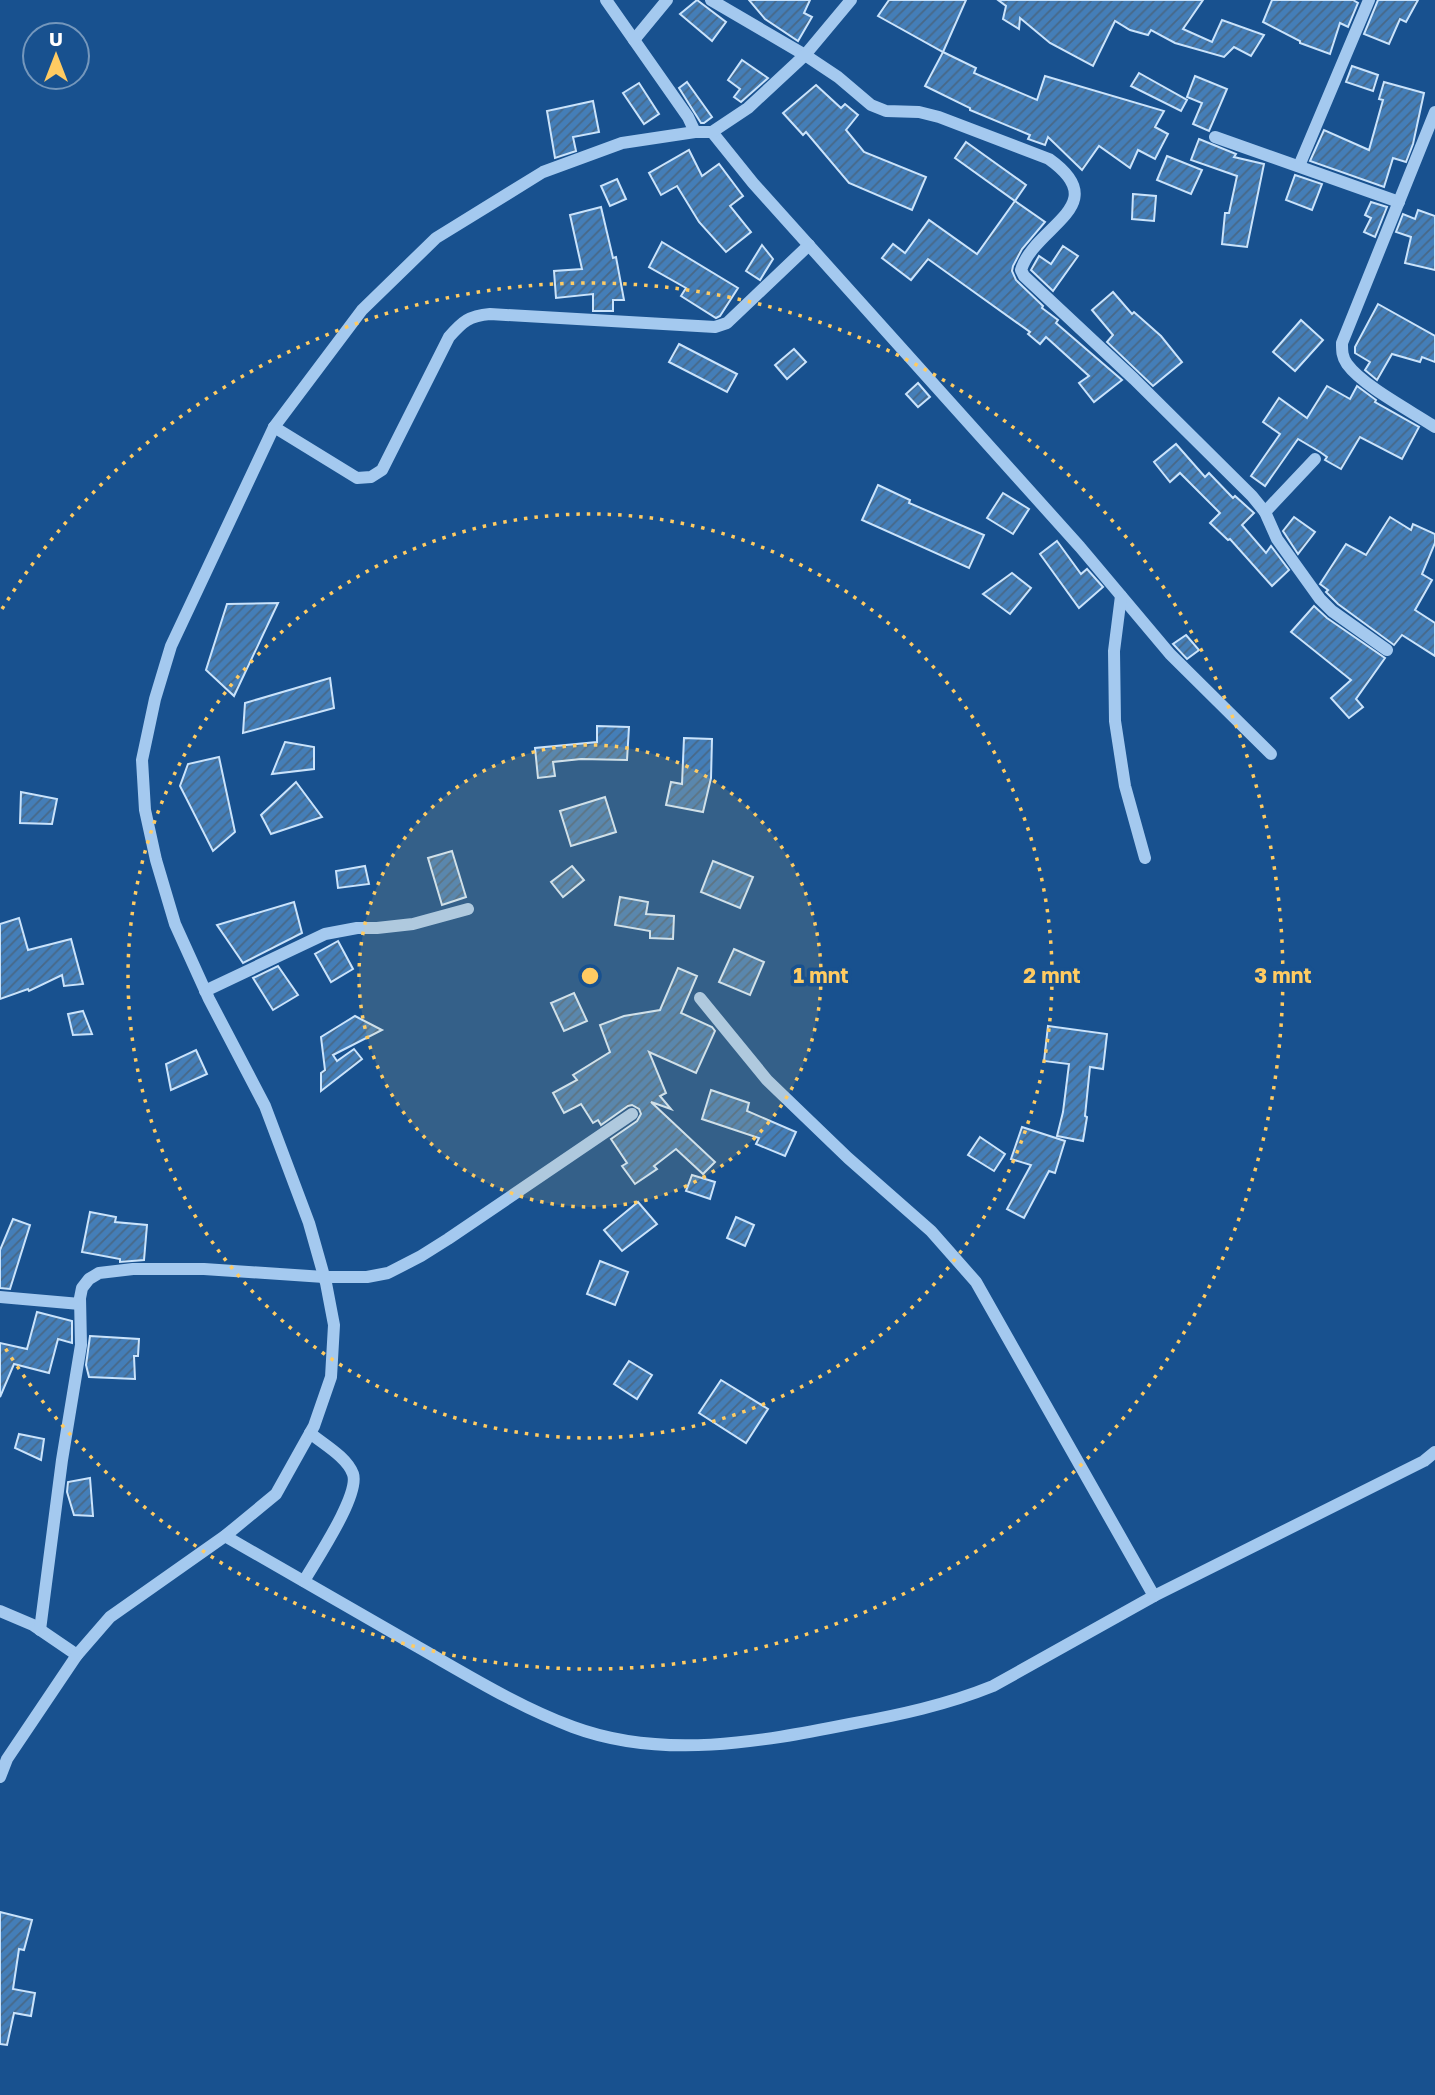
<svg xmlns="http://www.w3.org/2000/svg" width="1435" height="2095" font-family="'Golos Text',sans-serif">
<defs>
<pattern id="building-hatch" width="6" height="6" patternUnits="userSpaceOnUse" patternTransform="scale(1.75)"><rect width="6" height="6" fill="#447eb8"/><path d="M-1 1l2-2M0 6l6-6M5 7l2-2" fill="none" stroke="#486887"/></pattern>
</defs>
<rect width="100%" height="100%" fill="#18518f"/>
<g fill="url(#building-hatch)" stroke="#cae3fb" stroke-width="2">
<polygon points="697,0 726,22 712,41 680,14"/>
<polygon points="749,0 810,0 804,13 812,17 798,41 765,19"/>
<polygon points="889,0 966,0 943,52 878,16"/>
<polygon points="998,0 1203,0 1183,29 1212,42 1222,20 1264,35 1251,56 1234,47 1224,57 1175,43 1151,30 1148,35 1130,30 1115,21 1093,66 1050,43 1020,18 1019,29 1003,19 1006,6"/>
<polygon points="1272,0 1353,0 1358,3 1348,27 1340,23 1330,54 1300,43 1300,41 1263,22"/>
<polygon points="1378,0 1418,0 1406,22 1400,19 1389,44 1364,34"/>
<polygon points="943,52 976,68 974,73 1037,100 1045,76 1164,111 1155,127 1168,134 1155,159 1138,150 1130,168 1099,146 1082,170 1048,137 1045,145 1028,139 1030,135 970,110 970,108 925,86"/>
<polygon points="742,60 768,78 741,102 734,97 740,89 728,80"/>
<polygon points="1352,66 1378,75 1373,91 1346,82"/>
<polygon points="1139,73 1187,100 1181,111 1131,86"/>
<polygon points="1195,76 1227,89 1209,131 1193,124 1202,103 1187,97"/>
<polygon points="687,82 712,117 704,123 701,123 679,88"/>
<polygon points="1384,82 1424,93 1413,144 1406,162 1393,158 1384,187 1310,161 1324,130 1369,150 1383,100 1379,99"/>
<polygon points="639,83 659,114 644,124 623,93"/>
<polygon points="816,85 841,108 845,104 858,115 846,130 864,152 926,177 912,210 849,183 806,132 803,135 783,113"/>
<polygon points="593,101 599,132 573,137 576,151 555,158 547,111"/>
<polygon points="1199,139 1236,154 1234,157 1264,164 1247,247 1222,244 1225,213 1229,213 1237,176 1191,160"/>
<polygon points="966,142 1026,185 1015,201 955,158"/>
<polygon points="689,150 702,176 719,164 743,196 730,206 751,232 726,252 699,222 677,186 661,195 649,173"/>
<polygon points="1167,156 1202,170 1191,194 1157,180"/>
<polygon points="1295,175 1322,184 1312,210 1286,200"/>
<polygon points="617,179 626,199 610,206 601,186"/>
<polygon points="1133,194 1156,196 1154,221 1132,219"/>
<polygon points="1015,201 1045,222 1022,249 1013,266 1012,271 1016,280 1043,306 1042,308 1058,320 1056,323 1122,380 1094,402 1079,383 1089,376 1046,337 1040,344 1028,334 1030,332 928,259 911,280 882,258 893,244 905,253 929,220 977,254"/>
<polygon points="1371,202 1387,207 1375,237 1364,232 1371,218 1365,215"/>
<polygon points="601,207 613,258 616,257 624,300 613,300 613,311 593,311 593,294 556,298 554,271 582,269 570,215"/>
<polygon points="1418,210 1435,216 1435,270 1405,263 1411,237 1396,232 1403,214 1415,219"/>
<polygon points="662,242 738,288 720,316 716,318 681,296 686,288 649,267"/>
<polygon points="762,245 773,259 760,280 746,271"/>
<polygon points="1063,246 1078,256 1053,291 1031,270 1039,256 1051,264"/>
<polygon points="1113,292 1132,314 1134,312 1161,336 1182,362 1153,386 1107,342 1113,335 1092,310"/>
<polygon points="1378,304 1435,336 1435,362 1422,357 1420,362 1392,354 1377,380 1365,370 1370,362 1355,353 1355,347"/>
<polygon points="1301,320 1323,340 1295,371 1273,352"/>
<polygon points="679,344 737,374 727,392 669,362"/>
<polygon points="794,349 806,362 787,379 775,365"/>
<polygon points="918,383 930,397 918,407 906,394"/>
<polygon points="1327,386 1350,399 1357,386 1376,400 1375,402 1419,427 1402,459 1360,437 1341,469 1325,460 1327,457 1320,452 1298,439 1265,486 1251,476 1280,434 1263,422 1279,398 1307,418"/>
<polygon points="1176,444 1205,477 1209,473 1233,498 1235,496 1254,513 1242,525 1266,553 1271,546 1289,570 1272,586 1230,539 1228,540 1210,523 1220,513 1180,473 1170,482 1154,462"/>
<polygon points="878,485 910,500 909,503 984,535 969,568 862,520"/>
<polygon points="1003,493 1029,509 1013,534 987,518"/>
<polygon points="1294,517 1315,532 1298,554 1283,531"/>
<polygon points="1390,517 1411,530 1413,524 1435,534 1435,543 1422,574 1432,580 1415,610 1435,623 1435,656 1402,635 1394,645 1338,604 1326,592 1328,590 1320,584 1346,544 1366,555"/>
<polygon points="1057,541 1081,574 1087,569 1103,587 1079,608 1040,554"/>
<polygon points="1012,573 1031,588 1010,614 983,594"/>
<polygon points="278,603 234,696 206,670 227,604"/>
<polygon points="1314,606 1327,618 1385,658 1356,699 1363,707 1349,718 1331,698 1351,680 1291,632"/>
<polygon points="1186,635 1199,650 1187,659 1173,644"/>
<polygon points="330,678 334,708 243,733 245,703"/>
<polygon points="597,726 629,727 627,760 581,759 553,762 555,776 538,778 535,748 597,742"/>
<polygon points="684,738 712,739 711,778 703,812 666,805 671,782 682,784"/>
<polygon points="285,742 314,747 314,769 272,774"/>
<polygon points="219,757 235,832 213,851 180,786 188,764"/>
<polygon points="296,782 322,817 271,834 261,815"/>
<polygon points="21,792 57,799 52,824 20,823"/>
<polygon points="605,797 616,832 571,846 560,811"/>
<polygon points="452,851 466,897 442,905 428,858"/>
<polygon points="713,861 753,877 740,908 701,892"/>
<polygon points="365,866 369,884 338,888 336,871"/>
<polygon points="572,866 584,880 563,897 551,882"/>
<polygon points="620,897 648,902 646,914 674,916 673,939 650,938 650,931 615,925"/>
<polygon points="294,902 302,933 243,963 217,925"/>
<polygon points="19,918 28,950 71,939 83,984 64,986 62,975 29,991 28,989 0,999 0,924"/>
<polygon points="338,941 353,969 331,982 315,954"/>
<polygon points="734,949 764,962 750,995 719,982"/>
<polygon points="278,966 298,995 273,1010 253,978"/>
<polygon points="678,968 697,976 681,1013 712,1027 715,1031 696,1073 649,1052 666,1093 660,1096 671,1109 651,1102 715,1162 703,1174 676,1149 654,1166 657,1169 635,1184 622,1166 627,1163 611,1139 637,1121 641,1114 639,1109 632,1105 628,1106 601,1125 598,1120 593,1123 581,1104 564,1113 553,1093 577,1080 573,1075 610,1052 600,1025 624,1016 660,1010"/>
<polygon points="574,993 587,1021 564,1031 551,1003"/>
<polygon points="83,1011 92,1034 73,1035 68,1014"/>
<polygon points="355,1016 382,1030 333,1055 337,1061 354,1049 362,1059 321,1091 321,1073 325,1070 321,1037"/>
<polygon points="1048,1026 1107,1034 1103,1069 1090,1067 1085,1116 1087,1117 1083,1141 1057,1136 1063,1112 1069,1064 1044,1061"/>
<polygon points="196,1050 207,1074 171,1090 166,1064"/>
<polygon points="711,1090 749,1103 747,1111 796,1132 785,1156 756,1144 759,1138 702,1119"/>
<polygon points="1022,1127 1065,1141 1055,1173 1049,1171 1024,1218 1007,1209 1031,1165 1011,1159"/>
<polygon points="980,1137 1005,1154 994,1171 968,1155"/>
<polygon points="692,1175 715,1182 710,1199 686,1191"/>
<polygon points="638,1202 657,1224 622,1251 604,1230"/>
<polygon points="90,1212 116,1217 115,1222 147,1225 144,1260 120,1262 120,1259 82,1252"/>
<polygon points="736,1217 754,1225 745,1246 727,1238"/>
<polygon points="13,1219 30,1225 10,1289 0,1288 0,1250"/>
<polygon points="600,1261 628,1272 615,1305 587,1294"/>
<polygon points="37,1312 72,1321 72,1343 58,1339 49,1373 14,1364 0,1397 0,1343 27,1349"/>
<polygon points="90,1336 139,1339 138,1356 134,1356 135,1379 89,1377 86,1365"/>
<polygon points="629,1361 652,1375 637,1399 614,1384"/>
<polygon points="721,1380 768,1409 746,1443 699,1413"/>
<polygon points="19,1434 44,1439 41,1460 15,1448"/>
<polygon points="90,1478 93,1516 74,1515 67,1492 68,1482"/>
<polygon points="0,1912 32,1920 24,1950 19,1949 13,1989 35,1993 31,2016 14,2013 7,2045 0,2044"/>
</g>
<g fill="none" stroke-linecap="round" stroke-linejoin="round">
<g stroke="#a4c9ef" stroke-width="12">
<polyline points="606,0 688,117 695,132"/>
<path d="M711,0l94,55 33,22 33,28 15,6 33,1 20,5 110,42c66,47 -14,66 -28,111l3,6 110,103 118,117 13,16 12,27 43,60 12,12 55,39"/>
<polyline points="634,40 667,0"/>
<path d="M1435,112l-93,231c0,8 0,14 5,21 16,22 64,47 88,63"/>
<polyline points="712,132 753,183 1080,547 1170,654 1271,754"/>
<polyline points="1215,137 1399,202"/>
<polyline points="1299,166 1369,0"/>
<path d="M274,427l83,51 14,-1 11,-7 67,-133c14,-16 20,-21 41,-23l225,13 12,-4 82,-78"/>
<polyline points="1265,512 1315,459"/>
<polyline points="1121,596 1114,651 1115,721 1125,786 1145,858"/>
<polyline points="205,991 325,934 357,928 377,928 413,924 468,909"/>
<polyline points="700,998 767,1080 848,1158 931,1231 976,1282 1154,1596"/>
<polyline points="0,1297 80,1304"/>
<path d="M225,1536c65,37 129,74 193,111 51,29 101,60 155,80 89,33 187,15 277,-3 49,-9 96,-19 143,-38l161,-90 270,-135 11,-9"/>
<path d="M304,1581c12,-21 56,-86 49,-107 -6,-17 -30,-30 -43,-41"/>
<polyline points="0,1611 33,1625 77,1655"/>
<polyline points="40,1630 62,1460 81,1345 80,1298 82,1288 89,1279 99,1273 133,1269 204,1269 324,1277 367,1277 388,1273 421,1256 448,1239 632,1114"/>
<polyline points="0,1777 7,1759 77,1655 110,1617 225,1536 276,1494 314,1426 331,1377 334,1325 326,1283 309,1223 265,1106 209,999 175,924 156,860 145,810 142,760 155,699 171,646 274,427 362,310 436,238 543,172 622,143 695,132 712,132 748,108 805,55 851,0"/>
</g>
</g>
<circle cx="590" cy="976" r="231" fill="#ffcb62" fill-opacity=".12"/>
<g fill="none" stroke="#ffcb62" stroke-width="3.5" stroke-dasharray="3.5 7">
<circle cx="590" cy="976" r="231"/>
<circle cx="590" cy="976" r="462"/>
<path d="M2 609A693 693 0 1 1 2 1343"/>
</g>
<circle cx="590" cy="976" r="10" fill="#ffcb62" stroke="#18518f" stroke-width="3.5"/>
<g font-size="21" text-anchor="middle" font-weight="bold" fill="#ffcb62" stroke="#18518f" stroke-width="7" stroke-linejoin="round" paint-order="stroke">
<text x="821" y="983">1 mnt</text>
<text x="1052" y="983">2 mnt</text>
<text x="1283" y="983">3 mnt</text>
</g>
<g transform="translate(56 56)"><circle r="33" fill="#18518f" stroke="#7497bc" stroke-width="2"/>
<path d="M0-5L12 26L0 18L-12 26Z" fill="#ffcb62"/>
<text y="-10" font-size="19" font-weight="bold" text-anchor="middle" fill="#ffffff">U</text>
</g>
</svg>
